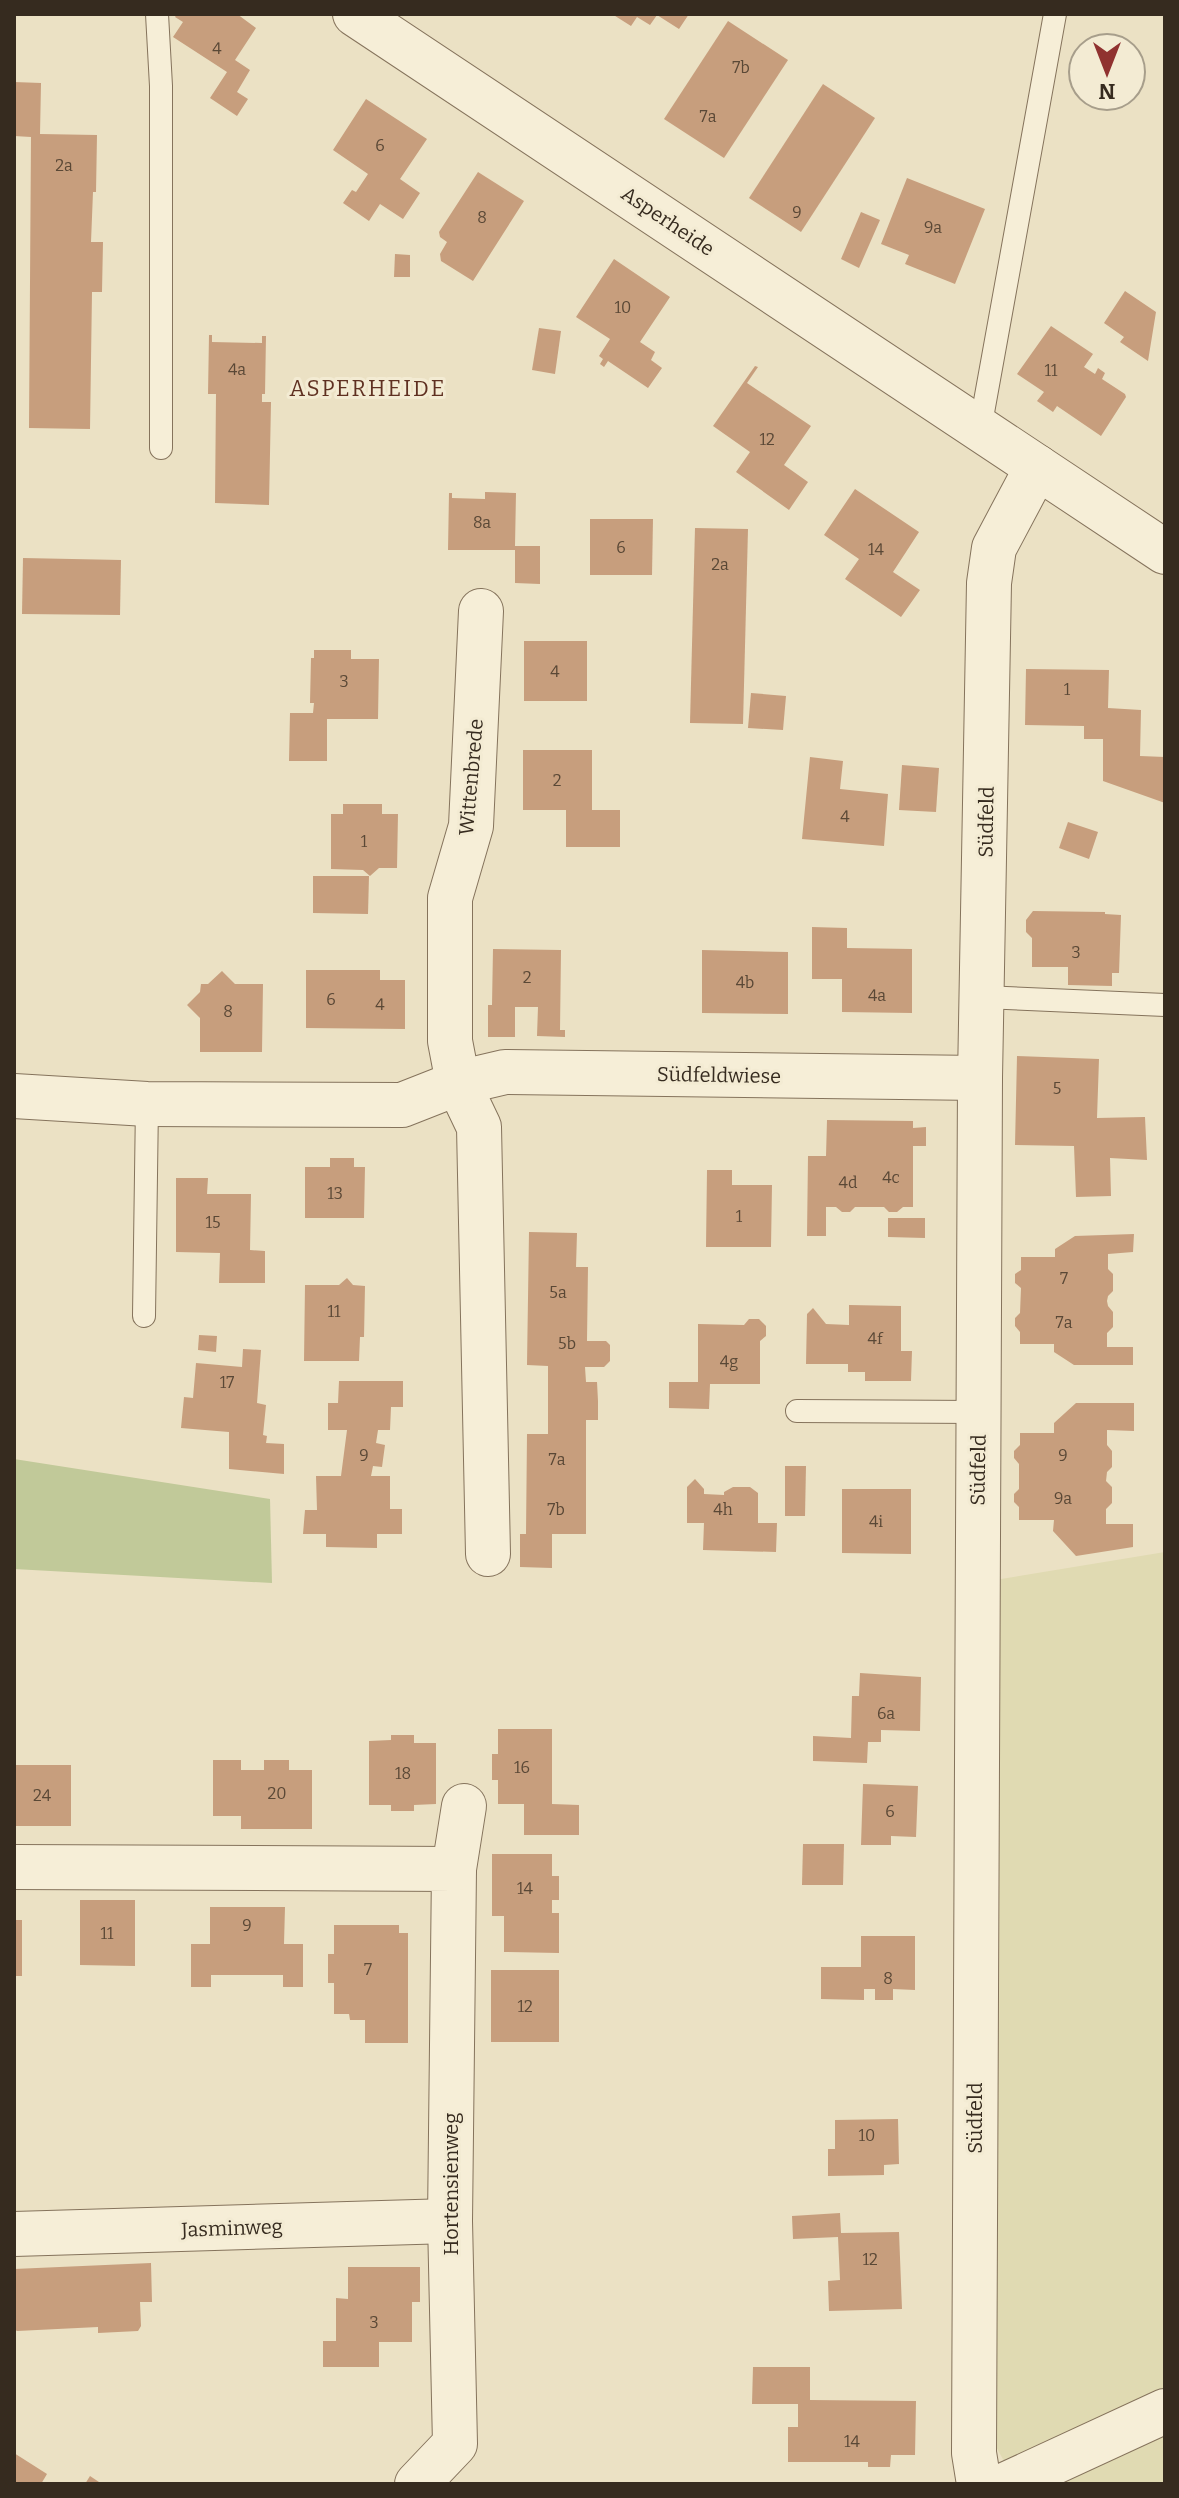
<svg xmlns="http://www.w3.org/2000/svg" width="1179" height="2498" font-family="Bitter,serif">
<rect width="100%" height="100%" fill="#ebe1c4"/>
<g fill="#e0dab2">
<polygon points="1165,1552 1165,2388 1004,2461 986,2429 989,1581"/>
<polygon points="1165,2429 1165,2484 1043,2484"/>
</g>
<polygon fill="#c1c999" points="14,1459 270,1499 272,1583 14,1569"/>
<g fill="#c79e7d">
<polygon points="177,14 237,14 256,28 235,60 250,70 237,92 248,99 237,116 210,98 227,72 173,37 183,22 175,17"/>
<polygon points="612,14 689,14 679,29 657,15 650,25 637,17 631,26"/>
<polygon points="728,21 788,60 724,158 664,119"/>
<polygon points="14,82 41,83 40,134 97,135 96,192 93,192 91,242 103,242 102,292 92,292 90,429 29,428 31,137 14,136"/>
<polygon points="823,84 875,118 801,232 749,198"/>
<polygon points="366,99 427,139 400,179 420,193 403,219 380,204 369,221 343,203 352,190 356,192 368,174 333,150"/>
<polygon points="478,172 524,201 473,281 441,261 440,254 447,242 440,237 439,232"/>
<polygon points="907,178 985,209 955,284 905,264 909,255 881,244"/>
<polygon points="861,212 880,220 859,268 841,259"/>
<polygon points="395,254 410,255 410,277 394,277"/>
<polygon points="614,259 670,297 640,342 655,352 651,360 662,368 648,388 608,361 604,367 600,364 603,359 599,356 610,339 576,317"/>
<polygon points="1125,291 1156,312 1148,361 1120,342 1124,337 1104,323"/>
<polygon points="1051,326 1093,354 1084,367 1095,374 1098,368 1105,373 1102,379 1125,394 1126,397 1101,436 1057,406 1053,412 1037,401 1044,392 1017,374"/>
<polygon points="539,328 561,331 555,374 532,370"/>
<polygon points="209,335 212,335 212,342 262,343 262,336 266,336 265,394 262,394 262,402 271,402 269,505 215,503 216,394 208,394"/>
<polygon points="755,366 758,367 747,383 811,426 784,465 808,482 789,510 736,472 750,452 713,426"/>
<polygon points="855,489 919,532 893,572 920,590 901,617 845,579 859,559 824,535"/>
<polygon points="485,492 516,493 515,546 540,546 540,584 515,583 515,550 448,550 449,493 452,493 452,498 485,499"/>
<polygon points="590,519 653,519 652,575 590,575"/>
<polygon points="695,528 748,529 743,724 690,723"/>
<polygon points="23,558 121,560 120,615 22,614"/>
<rect x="524" y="641" width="63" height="60"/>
<polygon points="314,650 351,650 351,659 379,659 378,719 327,719 327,761 289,761 290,713 313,713 314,703 310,703 311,658 314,658"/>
<polygon points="1026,669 1109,670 1108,708 1141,710 1140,756 1165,757 1165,803 1103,781 1103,739 1084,739 1084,726 1025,725"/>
<polygon points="751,693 786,696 783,730 748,728"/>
<polygon points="523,750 592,750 592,810 620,810 620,847 566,847 566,810 523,810"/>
<polygon points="810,757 843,761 840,789 888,794 884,846 802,839"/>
<polygon points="902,765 939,768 936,812 899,810"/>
<polygon points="343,804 382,804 382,814 398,814 397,868 379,868 370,876 363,870 331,869 331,814 343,814"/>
<polygon points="1068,822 1098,832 1089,859 1059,848"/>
<polygon points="313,876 369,876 368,914 313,913"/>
<polygon points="1033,911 1105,912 1105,914 1121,915 1119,973 1112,973 1112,986 1068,985 1068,967 1032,967 1032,938 1026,932 1026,920"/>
<polygon points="812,927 847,928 847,948 912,949 912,1013 842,1012 842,979 812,979"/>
<polygon points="493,949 561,950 560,1030 565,1030 565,1037 537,1036 538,1007 515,1007 515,1037 488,1037 488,1005 492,1005"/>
<polygon points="702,950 788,952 788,1014 702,1013"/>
<polygon points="306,970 380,970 380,980 405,980 405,1029 306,1028"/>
<polygon points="222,971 235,984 263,984 262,1052 200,1052 200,1018 187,1005 200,992 201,984 208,984"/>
<polygon points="1017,1056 1099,1059 1097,1118 1145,1117 1147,1160 1110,1158 1111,1196 1076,1197 1074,1146 1015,1145"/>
<polygon points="827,1120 913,1121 913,1128 926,1127 926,1146 913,1146 913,1207 903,1207 897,1212 889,1212 884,1207 855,1207 850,1212 842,1212 836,1207 826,1207 826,1236 807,1236 808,1156 826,1156"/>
<polygon points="330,1158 354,1158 354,1167 365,1167 364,1218 305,1218 305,1167 330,1167"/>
<polygon points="707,1170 732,1170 732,1185 772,1185 771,1247 706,1247"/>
<polygon points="176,1178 208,1178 207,1194 251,1194 250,1250 265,1251 265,1283 219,1283 220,1253 176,1252"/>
<polygon points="888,1218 925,1218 925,1238 888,1237"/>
<polygon points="529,1232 577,1233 576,1267 588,1267 587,1341 606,1341 610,1345 610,1361 604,1367 585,1367 586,1382 597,1382 598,1401 598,1420 586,1420 586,1534 552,1534 552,1568 520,1567 520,1534 526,1534 527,1434 548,1434 548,1366 527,1365"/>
<polygon points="1134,1234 1133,1252 1108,1254 1108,1269 1113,1274 1113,1291 1108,1296 1107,1301 1108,1306 1113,1312 1113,1327 1107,1333 1107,1347 1133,1347 1133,1365 1074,1365 1054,1352 1054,1344 1020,1344 1020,1332 1015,1326 1015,1318 1020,1313 1021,1288 1015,1283 1015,1274 1021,1270 1021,1257 1055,1257 1055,1249 1075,1236"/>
<polygon points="347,1278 353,1285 365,1286 364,1337 360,1337 359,1361 304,1361 305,1285 339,1285"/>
<polygon points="849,1305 901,1306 901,1351 912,1351 911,1381 865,1381 865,1372 848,1372 848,1364 806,1364 807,1314 813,1308 826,1324 849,1325"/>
<polygon points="749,1319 759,1319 766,1326 766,1336 760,1341 760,1384 710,1384 709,1409 669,1408 669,1382 698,1382 698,1324 744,1325"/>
<polygon points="199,1335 217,1336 216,1352 198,1350"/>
<polygon points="243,1349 261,1350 257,1403 266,1405 263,1435 267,1436 266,1443 284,1444 284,1474 229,1469 229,1432 181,1428 184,1397 193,1398 196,1363 242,1367"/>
<polygon points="339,1381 403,1381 403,1407 391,1407 390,1430 378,1430 376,1443 385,1445 382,1467 373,1466 371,1476 390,1476 390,1509 402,1509 402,1534 377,1534 377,1548 326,1547 326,1534 303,1534 305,1510 317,1510 316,1476 341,1476 347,1430 328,1430 328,1403 338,1403"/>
<polygon points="1076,1403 1134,1403 1134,1431 1107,1430 1107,1445 1112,1451 1112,1467 1107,1472 1106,1481 1112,1487 1112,1503 1106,1509 1106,1524 1133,1524 1133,1547 1076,1556 1053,1531 1054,1520 1019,1520 1019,1507 1014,1502 1014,1494 1019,1489 1019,1464 1014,1458 1014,1451 1020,1445 1020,1433 1054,1433 1054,1423"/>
<polygon points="785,1466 806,1466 805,1516 785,1516"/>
<polygon points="695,1479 704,1489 704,1494 724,1495 724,1492 733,1487 750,1487 758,1493 758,1523 777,1523 776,1552 703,1550 704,1523 687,1523 687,1487"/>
<polygon points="842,1489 911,1489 911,1554 842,1553"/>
<polygon points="860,1673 921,1677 920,1731 881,1730 881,1742 868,1742 867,1763 813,1761 813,1736 851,1738 852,1696 859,1696"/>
<polygon points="498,1729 552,1729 552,1804 579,1805 579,1835 524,1835 524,1804 498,1804 498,1780 492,1780 492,1754 498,1754"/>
<polygon points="391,1735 414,1735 414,1743 436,1743 436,1804 414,1805 414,1811 391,1811 391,1805 369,1805 369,1741 391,1740"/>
<polygon points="213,1760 241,1760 241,1770 264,1770 264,1760 289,1760 289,1770 312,1770 312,1829 241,1829 241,1816 213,1816"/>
<rect x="14" y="1765" width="57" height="61"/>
<polygon points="863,1784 918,1786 916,1837 891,1836 891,1845 861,1845"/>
<polygon points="803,1844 844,1844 843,1885 802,1885"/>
<polygon points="492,1854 552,1854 552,1876 559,1876 559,1900 552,1900 552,1913 559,1913 559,1953 504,1952 504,1916 492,1916"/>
<polygon points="80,1900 135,1900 135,1966 80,1965"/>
<polygon points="210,1907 285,1907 284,1944 303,1944 303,1987 283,1987 283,1975 211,1975 211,1987 191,1987 191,1944 210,1944"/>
<rect x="14" y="1920" width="8" height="56"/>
<polygon points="334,1925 399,1925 399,1933 408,1933 408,2043 365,2043 365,2020 350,2020 349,2014 334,2014 334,1983 328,1983 328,1954 334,1954"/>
<polygon points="861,1936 915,1936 915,1990 893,1989 893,2000 875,2000 875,1989 864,1989 864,2000 821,1999 821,1967 861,1967"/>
<rect x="491" y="1970" width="68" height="72"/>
<polygon points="898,2119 899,2164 884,2165 884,2175 828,2176 828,2149 835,2149 835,2120"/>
<polygon points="840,2213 841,2233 899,2232 902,2309 829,2311 828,2281 840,2280 838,2237 793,2239 792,2216"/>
<polygon points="151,2263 152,2302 140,2302 141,2326 138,2331 98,2333 98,2327 17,2331 14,2329 14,2269"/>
<polygon points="348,2267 420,2267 420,2302 412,2302 412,2342 379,2342 379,2367 323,2367 323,2341 336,2341 336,2298 348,2299"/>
<polygon points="753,2367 810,2367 810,2400 916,2401 915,2455 891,2455 890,2467 868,2467 868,2462 788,2462 788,2427 798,2427 798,2404 752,2404"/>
<polygon points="14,2453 47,2474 41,2484 14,2484"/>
<polygon points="90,2476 102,2484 85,2484"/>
</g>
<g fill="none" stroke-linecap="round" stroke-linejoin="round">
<g stroke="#85735c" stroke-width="24">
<g id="service">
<polyline points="157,14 161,86 161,448"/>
<polyline points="980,429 1055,14"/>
<polyline points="983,997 1165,1005"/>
<polyline points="144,1316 147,1104"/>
<polyline points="797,1411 978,1412"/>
</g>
</g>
<g stroke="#85735c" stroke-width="46">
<g id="minor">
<polyline points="481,611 471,826 450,898 450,1041 458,1083 479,1127 488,1554"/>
<polyline points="14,1096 147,1104 402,1105 458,1083 505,1072 980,1078"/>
<polyline points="14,1867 454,1869 450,2221 455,2444 417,2484"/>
<polyline points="454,1869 464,1806"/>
<polyline points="14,2234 450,2221"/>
<polyline points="979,2484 974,2453 980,1078 989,583 994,548 1037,467"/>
</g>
</g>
<g stroke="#85735c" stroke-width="46">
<g id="tertiary">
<polyline points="355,14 1165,552"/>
<polyline points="1007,2484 1165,2411"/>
</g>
</g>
<use href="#service" stroke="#f6eed7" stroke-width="22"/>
<use href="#minor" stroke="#f6eed7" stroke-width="44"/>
<use href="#tertiary" stroke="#f6eed7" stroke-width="44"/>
</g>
<g text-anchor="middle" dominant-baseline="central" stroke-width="6" stroke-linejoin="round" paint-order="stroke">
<g font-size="16" fill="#5a4836">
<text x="217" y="48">4</text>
<text x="741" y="67">7b</text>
<text x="708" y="116">7a</text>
<text x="380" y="145">6</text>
<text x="64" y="165">2a</text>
<text x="797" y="212">9</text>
<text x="482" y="217">8</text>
<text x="933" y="227">9a</text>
<text x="623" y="307">10</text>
<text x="237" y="369">4a</text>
<text x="1051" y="370">11</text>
<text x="767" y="439">12</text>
<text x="482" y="522">8a</text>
<text x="621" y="547">6</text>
<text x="876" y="549">14</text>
<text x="720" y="564">2a</text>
<text x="555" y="671">4</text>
<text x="344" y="681">3</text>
<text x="1067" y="689">1</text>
<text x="557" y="780">2</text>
<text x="845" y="816">4</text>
<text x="364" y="841">1</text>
<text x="1076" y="952">3</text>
<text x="527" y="977">2</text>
<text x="745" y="982">4b</text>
<text x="877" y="995">4a</text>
<text x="331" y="999">6</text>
<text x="380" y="1004">4</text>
<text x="228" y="1011">8</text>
<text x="1057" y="1088">5</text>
<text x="891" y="1177">4c</text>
<text x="848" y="1182">4d</text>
<text x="335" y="1193">13</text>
<text x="739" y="1216">1</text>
<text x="213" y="1222">15</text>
<text x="1064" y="1278">7</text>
<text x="558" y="1292">5a</text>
<text x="334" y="1311">11</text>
<text x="1064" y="1322">7a</text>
<text x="875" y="1338">4f</text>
<text x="567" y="1343">5b</text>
<text x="729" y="1361">4g</text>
<text x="227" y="1382">17</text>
<text x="364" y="1455">9</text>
<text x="1063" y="1455">9</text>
<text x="557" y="1459">7a</text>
<text x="1063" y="1498">9a</text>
<text x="556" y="1509">7b</text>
<text x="723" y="1509">4h</text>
<text x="876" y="1521">4i</text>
<text x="886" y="1713">6a</text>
<text x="522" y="1767">16</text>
<text x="403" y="1773">18</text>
<text x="277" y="1793">20</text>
<text x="42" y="1795">24</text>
<text x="890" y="1811">6</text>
<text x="525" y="1888">14</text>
<text x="247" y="1925">9</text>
<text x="107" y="1933">11</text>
<text x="368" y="1969">7</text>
<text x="888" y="1978">8</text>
<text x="525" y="2006">12</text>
<text x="867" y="2135">10</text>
<text x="870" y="2259">12</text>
<text x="374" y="2322">3</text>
<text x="852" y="2441">14</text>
</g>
<g font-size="20" fill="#362b1f" stroke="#f3ebd3">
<text transform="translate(668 221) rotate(34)">Asperheide</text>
<text transform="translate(471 777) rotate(-85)">Wittenbrede</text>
<text transform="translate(986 822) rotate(-89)">Südfeld</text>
<text transform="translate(719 1075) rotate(1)">Südfeldwiese</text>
<text transform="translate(978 1470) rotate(-89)">Südfeld</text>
<text transform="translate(975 2118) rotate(-90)">Südfeld</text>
<text transform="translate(451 2184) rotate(-90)">Hortensienweg</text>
<text transform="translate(232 2228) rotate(-2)">Jasminweg</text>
</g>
<g font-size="22" letter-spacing="2" fill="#5f3021" stroke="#f3ebd3">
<text x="368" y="388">ASPERHEIDE</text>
</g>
</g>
<rect width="1179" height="2498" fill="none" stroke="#362b1f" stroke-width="32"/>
<g transform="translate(1107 72) rotate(180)"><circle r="38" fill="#f3ebd3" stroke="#a79e8b" stroke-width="2"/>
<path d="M0-6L14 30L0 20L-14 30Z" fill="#903230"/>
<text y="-12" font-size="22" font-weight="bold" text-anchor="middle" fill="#362b1f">N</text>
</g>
</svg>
